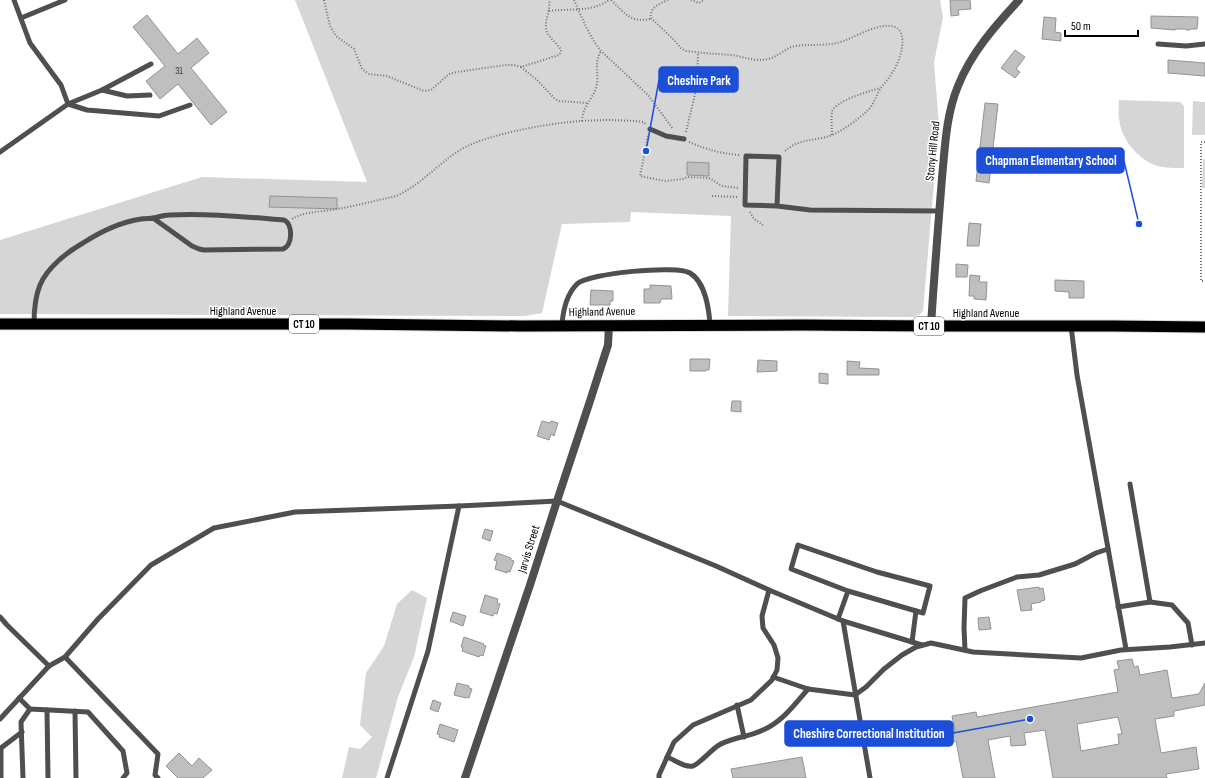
<svg xmlns="http://www.w3.org/2000/svg" width="1205" height="778" font-family="'Sofia Sans Condensed',sans-serif">
<rect width="100%" height="100%" fill="#fff"/>
<g fill="#d6d6d6">
<polygon points="295,0 940,0 943,17 934,63 939,125 923,311 920,314 914,317 728,316 731,216 631,212 630,222 562,224 542,313 525,316 0,314 0,240 202,177 367,182"/>
<path d="M1119,100l61,2 4,4v62c-11,0 -24,0 -34,-5 -16,-9 -29,-26 -31,-44 -1,-7 0,-13 0,-19z"/>
<polygon points="1193,101 1205,102 1205,135 1192,135"/>
<polygon points="1203,159 1205,159 1205,188 1202,188"/>
<polygon points="412,590 427,598 414,657 398,697 376,778 342,778 349,747 360,749 372,737 360,725 366,673 384,646 397,604"/>
</g>
<g fill="#bfbfbf" stroke="#939393" fill-rule="evenodd">
<polygon points="950,0 970,0 971,9 958,10 959,15 951,16"/>
<polygon points="147,15 178,54 197,38 209,53 191,68 227,112 211,125 178,84 160,99 146,81 165,66 133,27"/>
<polygon points="1151,16 1198,17 1197,29 1191,29 1190,30 1186,30 1185,29 1176,29 1175,30 1151,28"/>
<polygon points="1044,17 1056,18 1055,32 1061,33 1061,41 1042,39"/>
<polygon points="1015,50 1025,57 1016,69 1020,72 1015,78 1001,68"/>
<polygon points="1168,60 1205,63 1205,76 1168,73"/>
<polygon points="985,103 998,104 989,183 976,181"/>
<polygon points="687,162 709,163 709,176 687,175"/>
<polygon points="270,196 337,198 337,209 269,207"/>
<polygon points="969,223 981,224 979,246 967,246"/>
<polygon points="956,264 968,265 967,277 956,277"/>
<polygon points="970,275 980,276 979,282 987,282 986,300 974,299 974,296 969,296"/>
<polygon points="1055,280 1084,281 1084,298 1069,298 1069,292 1055,291"/>
<polygon points="650,285 671,286 672,299 661,299 660,303 644,303 644,289 650,289"/>
<polygon points="591,290 613,291 613,301 610,301 610,305 590,305"/>
<polygon points="690,359 710,359 709,370 706,370 706,371 690,371"/>
<polygon points="758,360 777,361 777,371 757,372"/>
<polygon points="847,361 860,362 859,368 879,369 879,375 847,375"/>
<polygon points="819,373 828,374 828,384 819,383"/>
<polygon points="732,401 741,401 741,412 731,411"/>
<polygon points="542,421 550,423 551,421 558,423 554,436 551,434 549,440 537,436"/>
<polygon points="485,529 493,531 490,541 482,538"/>
<polygon points="497,553 511,558 511,560 514,561 510,572 507,571 507,573 495,569 497,561 494,560"/>
<polygon points="1039,587 1039,589 1043,588 1045,600 1041,601 1041,602 1031,604 1032,610 1021,611 1017,590"/>
<polygon points="485,595 498,599 497,603 500,604 497,614 494,613 493,616 480,612"/>
<polygon points="453,612 466,616 463,626 450,621"/>
<polygon points="989,617 991,629 979,630 978,618"/>
<polygon points="464,637 484,644 483,645 486,646 483,656 480,655 479,657 462,651 463,647 461,647"/>
<path d="M1132,659l2,8 4,-1 2,9 27,-5 5,28 27,-4 6,-11v22l-31,6v5l-19,3 6,34 35,-6 3,22 -33,5 1,4h-114l-8,-48 -21,3 2,12 -15,1 -1,-10 -22,4 7,38h-32l-7,-37 -7,1 -1,-9 7,-2 -3,-15 24,-4 1,5 141,-25 -4,-22 5,-1 -2,-8zM1118,717l4,17h-4l1,10 -38,7 -4,-27z"/>
<polygon points="457,683 469,686 469,688 472,689 469,698 466,697 466,698 454,695"/>
<polygon points="433,700 441,703 438,712 430,709"/>
<polygon points="440,724 458,730 454,742 439,737 440,735 437,734"/>
<polygon points="179,753 192,766 199,758 212,770 203,778 178,778 166,766"/>
<polygon points="802,757 806,778 733,778 731,769"/>
</g>
<g fill="none" stroke-linecap="round" stroke-linejoin="round">
<g stroke="#dbdbdb" stroke-width="13">
<polyline id="trunk" points="0,324 347,324 519,326 803,325 931,326 1113,326 1205,327"/>
</g>
<g stroke="#717171" stroke-width="2" stroke-dasharray="1 2" stroke-linecap="butt">
<path d="M324,0l6,26 6,10 18,13 8,20 7,5 18,2 37,15 7,-1 18,-16 8,-2 49,-7h7l8,2 38,-12 2,-3v-2c-4,-7 -11,-11 -14,-18 -4,-10 4,-21 2,-32"/>
<path d="M574,0c8,18 15,36 27,51l47,44 25,34"/>
<path d="M611,0c14,13 19,23 39,19"/>
<path d="M668,0c-9,4 -19,8 -17,18l23,22 7,8 5,3c16,2 31,3 46,4 13,2 23,7 36,4 10,-2 17,-11 27,-13 15,-2 27,0 42,-3 17,-4 41,-22 58,-16 15,6 4,37 -3,46 -3,6 -8,10 -11,15 -5,7 -7,17 -14,23 -10,9 -23,19 -35,24 -18,7 -32,2 -48,17"/>
<polyline points="691,0 699,3 704,0"/>
<path d="M549,11c22,-3 41,2 60,-11"/>
<polyline points="521,67 537,80 554,98 559,101 588,103"/>
<path d="M582,121c0,-13 10,-21 14,-33 4,-13 -3,-24 5,-37"/>
<polyline points="686,132 697,86 698,53"/>
<path d="M832,135c0,-8 -1,-16 0,-23 2,-11 38,-21 48,-24"/>
<polyline points="648,136 640,176 665,181 683,179 687,177 709,178 722,186 738,188"/>
<path d="M689,142c19,8 30,11 50,13"/>
<polyline points="1205,142 1201,142 1201,281 1205,281"/>
<polyline points="712,196 738,197"/>
<polyline points="750,212 754,219 763,225"/>
<path d="M292,219c13,-8 30,-7 45,-10 12,-2 25,-5 38,-8 7,-2 14,-3 21,-5 23,-10 40,-30 61,-44 17,-11 35,-15 54,-20 43,-10 88,-15 133,-10l1,2"/>
</g>
<g stroke="#4f4f4f" stroke-width="5">
<polyline points="14,0 30,43 61,85 68,104 87,110 159,116 190,105"/>
<polyline points="21,18 65,0"/>
<polyline points="1158,44 1186,46 1205,44"/>
<polyline points="102,90 127,96 150,95"/>
<polyline points="650,129 666,136 684,139"/>
<polyline points="0,152 68,104 102,90 151,64"/>
<polyline points="777,206 779,157 746,156 745,205 777,206 810,210 939,211"/>
<path d="M34,324c0,-13 1,-27 6,-39 7,-17 27,-33 43,-42 17,-11 38,-21 58,-24 4,-1 9,0 13,-1 5,-1 9,-3 15,-3 38,-2 77,2 115,5 9,4 9,25 -1,29l-79,1 -5,-1 -7,-3 -39,-28"/>
<path d="M562,325c1,-15 4,-30 15,-41 11,-11 100,-19 113,-11 15,9 19,36 20,52"/>
<polyline points="1071,326 1077,375 1126,649"/>
<polyline points="1130,484 1150,602"/>
<polyline points="1118,607 1150,602 1172,605 1188,623 1192,645"/>
<polyline points="0,617 7,625 49,666 65,657 158,754 155,775 158,778"/>
<polyline points="838,619 848,591 791,569 798,545 877,572 930,586 923,613 848,591"/>
<polyline points="843,621 922,645"/>
<polyline points="912,642 916,611"/>
<polyline points="965,650 964,628 965,598 980,591 1017,577 1039,575 1075,564 1096,553 1108,549"/>
<polyline points="65,657 98,619 151,565 214,528 295,512 459,506 557,501 716,566 769,590 843,621 870,778"/>
<polyline points="773,677 808,689 855,695 866,687 884,669 902,655 916,647 931,643 973,652 1081,658 1121,650 1170,647 1205,643"/>
<polyline points="19,698 30,709 88,712 123,751 127,773 123,778"/>
<polyline points="737,705 744,737"/>
<polyline points="47,710 48,778"/>
<polyline points="75,711 76,778"/>
<polyline points="0,719 49,666"/>
<path d="M667,757c8,3 18,11 26,9 5,-1 19,-17 26,-21 14,-8 30,-8 44,-15 19,-8 32,-26 45,-41"/>
<polyline points="1,778 1,748 22,732"/>
<polyline points="23,778 21,722 30,709"/>
<polyline points="387,778 428,651 459,506"/>
<polyline points="659,778 659,775 674,742 693,725 751,700 772,680 777,670 778,658 774,645 763,628 762,616 769,590"/>
</g>
<path stroke="#4f4f4f" stroke-width="8" d="M931,326c3,-49 7,-98 11,-148 3,-31 4,-63 16,-92 13,-33 37,-60 61,-86"/>
<polyline stroke="#4f4f4f" stroke-width="8" points="465,778 530,585 557,501 590,401 608,345 609,325"/>
<use href="#trunk" stroke="#000" stroke-width="11"/>
</g>
<g text-anchor="middle" dominant-baseline="central" stroke-width="3" stroke-linejoin="round" paint-order="stroke">
<g font-size="10" fill="#303030">
<text x="179" y="71">31</text>
</g>
<g fill="#fff" stroke="#4c4c4c" stroke-width="1">
<rect x="289" y="315" width="30" height="18" rx="3"/>
<rect x="914" y="317" width="30" height="18" rx="3"/>
</g>
<g font-size="11" font-weight="bold" fill="#000">
<text x="304" y="324">CT 10</text>
<text x="929" y="326">CT 10</text>
</g>
<g font-size="12" fill="#000" stroke="#fff">
<text transform="translate(933 151) rotate(-84)">Stony Hill Road</text>
<text x="243" y="311">Highland Avenue</text>
<text transform="translate(602 312) rotate(-1)">Highland Avenue</text>
<text x="986" y="313">Highland Avenue</text>
<text transform="translate(529 549) rotate(-73)">Jarvis Street</text>
</g>
</g>
<path fill="none" stroke="#1d4ed8" stroke-width="1.5" d="M646 151L659 80M1139 224L1124 161M1030 719L953 733"/>
<g fill="#1d4ed8" stroke="#fff" stroke-width="1.5">
<circle cx="646" cy="151" r="4"/>
<circle cx="1139" cy="224" r="4"/>
<circle cx="1030" cy="719" r="4"/>
</g>
<g fill="#1d4ed8" stroke="#1d4ed8" stroke-width="1.5">
<rect x="659" y="67" width="79" height="25" rx="4"/>
<rect x="977" y="148" width="147" height="25" rx="4"/>
<rect x="785" y="721" width="168" height="25" rx="4"/>
</g>
<g font-size="13" text-anchor="middle" font-weight="bold" fill="#fff">
<text x="699" y="85">Cheshire Park</text>
<text x="1051" y="165">Chapman Elementary School</text>
<text x="869" y="738">Cheshire Correctional Institution</text>
</g>
<path d="M1065 30v6h73v-6" fill="none" stroke="#000000" stroke-width="2"/>
<text x="1071" y="30" font-size="12" fill="#000000" stroke="#ffffff" stroke-width="3" paint-order="stroke">50 m</text>
</svg>
